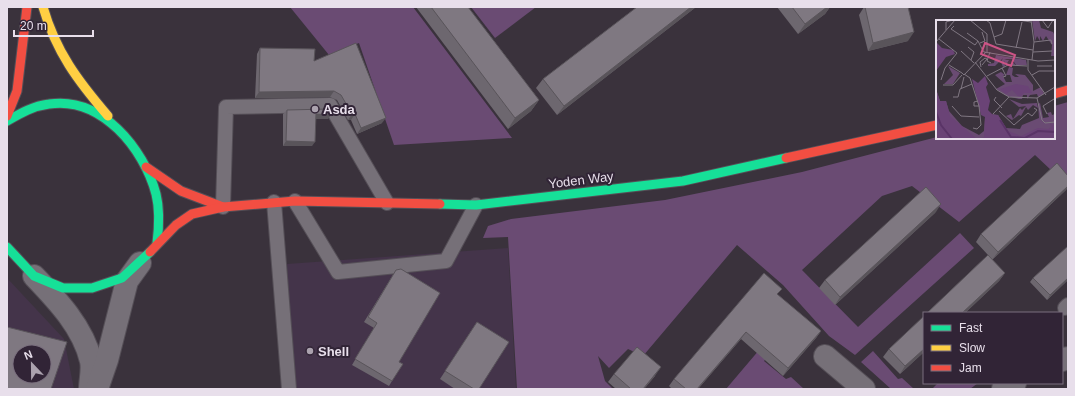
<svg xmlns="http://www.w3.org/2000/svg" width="1075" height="396" font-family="Helvetica,sans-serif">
<rect width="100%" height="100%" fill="#3a323c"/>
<g fill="#44344a" fill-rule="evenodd">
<polygon points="508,248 516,389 294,389 287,264"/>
<path d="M7,278l57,61 10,50h-67zM20,352h24v24h-24z"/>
</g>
<g fill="#6a4b73">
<polygon points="290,7 413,7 512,138 394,145 359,43 329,55"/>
<polygon points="471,7 536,7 495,38"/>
<polygon points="1068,102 1068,186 1035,155 959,222 912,186 882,196 802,270 858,327 960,233 974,248 855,355 829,336 783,285 737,245 643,356 628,349 609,368 598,356 605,381 613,389 517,389 508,237 483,238 488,226 511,219 665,200 802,172 937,137 1054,138 1054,106"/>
<polygon points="793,310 800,318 764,361 786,379 791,377 804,389 726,389"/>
<polygon points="873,351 898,379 902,378 914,389 891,389 861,362"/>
<polygon points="938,383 978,383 970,389 932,389"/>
</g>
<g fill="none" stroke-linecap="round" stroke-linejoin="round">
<g stroke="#554f57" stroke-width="16">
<g id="lane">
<polyline points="295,201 338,272 446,261 476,205"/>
<polyline points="274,202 289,389"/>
<polyline points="223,207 226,107 330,105 387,203"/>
<polyline points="1065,308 1068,305"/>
</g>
</g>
<g stroke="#554f57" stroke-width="24">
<g id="street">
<path d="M34,276c23,24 49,51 57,85 2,8 -1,20 -1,28"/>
<polyline points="825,356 864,389"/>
<polyline points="1062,360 1068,358"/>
<polyline points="97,389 107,360 127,281 140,263"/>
<polyline points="1003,389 1015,383"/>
</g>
</g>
<g stroke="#554f57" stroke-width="11">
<g id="fast">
<path d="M7,121c14,-8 26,-15 42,-17 53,-8 95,45 107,90 4,16 3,33 1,49"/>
<polyline points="440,204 476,205 683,181 786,158"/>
<polyline points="7,247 34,276 63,288 92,288 122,278 150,252"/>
</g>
</g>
<g stroke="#554f57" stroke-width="11">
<path id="slow" d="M43,7c13,45 35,74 65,109"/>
</g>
<g stroke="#554f57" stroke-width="11">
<g id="jam">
<polyline points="1054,94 1068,90"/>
<polyline points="7,116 17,91 27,7"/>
<polyline points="786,158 937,125"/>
<polyline points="146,167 181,191 223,207"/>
<polyline points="150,252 176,225 192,214 223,207 295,201 440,204"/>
</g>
</g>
<use href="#lane" stroke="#767078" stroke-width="14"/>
<use href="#street" stroke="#767078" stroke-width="22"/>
<use href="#fast" stroke="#16e098" stroke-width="9"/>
<use href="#slow" stroke="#ffcf43" stroke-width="9"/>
<use href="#jam" stroke="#f24e42" stroke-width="9"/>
</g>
<g fill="#6d676f">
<polygon points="416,7 468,7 539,100 531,111 508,129"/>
<polygon points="637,7 696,7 557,115 536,88 543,79"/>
<polygon points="777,7 830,7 825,14 798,34"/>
<polygon points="864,7 908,7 908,41 868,51 859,15"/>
<polygon points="260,48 314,61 382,123 357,134 351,120 348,120 337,100 330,97 255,98 257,54"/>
<polygon points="287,110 328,119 316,119 312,146 283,146 283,114"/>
<polygon points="1067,189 992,260 1005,273 999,281 965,313 927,313 988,255 976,242 981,234"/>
<polygon points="936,212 835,305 819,288 825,280"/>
<polygon points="396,270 399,362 392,381 389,386 352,365 374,328 364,322"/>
<polygon points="1033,278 1068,280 1047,300 1030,282"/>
<polygon points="778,295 821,331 816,338 783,376 741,339 698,389 672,389 669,386 674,379"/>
<polygon points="477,322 479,389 455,389 440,379"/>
<polygon points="889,349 924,352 900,374 883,357"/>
<polygon points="614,374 655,376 644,389 616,389 608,382"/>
</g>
<g fill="#59545a">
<polygon points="691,7 696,7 557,115 564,106"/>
<polygon points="827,7 830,7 825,14 798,34 805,24"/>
<polygon points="914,32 908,41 868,51 873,43"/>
<polygon points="334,91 330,97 255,98 259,92"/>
<polygon points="539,100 531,111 508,129 515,118"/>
<polygon points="316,114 331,115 328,119 313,119"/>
<polygon points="352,114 355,114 351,120 348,120"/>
<polygon points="386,118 382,123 357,134 361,128"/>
<polygon points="286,141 315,142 312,146 283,146"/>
<polygon points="1068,186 1067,189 992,260 998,252"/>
<polygon points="941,204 936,212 835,305 840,297"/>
<polygon points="1005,273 999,281 965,313 962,313"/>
<polygon points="1068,278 1068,280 1047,300 1050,295"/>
<polygon points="821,331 816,338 783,376 788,368"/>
<polygon points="746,332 741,339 698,389 697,389"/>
<polygon points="924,349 924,352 900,374 905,366"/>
<polygon points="661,367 655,376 644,389 643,389"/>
</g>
<g fill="#7f7881" stroke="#59545a" fill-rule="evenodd">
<polygon points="431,7 468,7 539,100 515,118"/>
<polygon points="637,7 691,7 564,106 543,79"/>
<polygon points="792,7 827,7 805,24"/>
<polygon points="865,7 908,7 914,32 873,43"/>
<polygon points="356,43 386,118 361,128 355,114 352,114 341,95 334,91 259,92 260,48 315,49 314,61"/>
<polygon points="328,109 331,115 316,114 315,142 286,141 287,110"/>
<polygon points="1057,163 1068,176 1068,186 998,252 981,234"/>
<polygon points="926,187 941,204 840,297 825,280"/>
<polygon points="1068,246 1068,278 1050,295 1033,278"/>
<polygon points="988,255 1005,273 962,313 927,313"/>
<polygon points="401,269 440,293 399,362 403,364 392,381 355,359 377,323 368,317 396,270"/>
<polygon points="764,273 782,289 777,294 821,331 788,368 746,332 697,389 686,389 674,379"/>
<polygon points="924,316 924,349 905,366 889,349"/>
<polygon points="477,322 509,342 479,389 474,389 445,371"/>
<path d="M7,327l60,15 -16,47h-44zM20,352h24v24h-24z"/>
<polygon points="637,347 661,367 643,389 631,389 614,374"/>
</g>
<g fill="#aba2ae" stroke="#312436" stroke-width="1.5">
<circle cx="315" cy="109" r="4"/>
<circle cx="310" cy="351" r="4"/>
</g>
<g text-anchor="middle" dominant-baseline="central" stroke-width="4" stroke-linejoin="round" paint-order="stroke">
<g font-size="13" font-weight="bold" fill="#e8dfeb" stroke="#312436" text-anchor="start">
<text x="323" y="109">Asda</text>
<text x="318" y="351">Shell</text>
</g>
<g font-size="13" fill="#e8dfeb" stroke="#312436">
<text transform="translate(581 180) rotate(-7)">Yoden Way</text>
</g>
</g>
<g transform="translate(936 20)">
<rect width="119" height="119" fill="#3a323c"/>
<path d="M96,0h7l2,8 12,4 2,4 -1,20h-3l1,-11 -6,-9 -3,5 -3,-5v5l-3,-5 -2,5zM60,35l30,5 1,5h-11l-4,-6h-5l-3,1h5l-3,5 8,-2 1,2h-8l-3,-4 1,5 -2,1 -2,-5 2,-4 -8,8h-7v-2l6,-1zM12,46l12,7 -7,11h-9l9,-9zM73,47l4,1 -1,7 3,2h4l-4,-3 10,1 8,10v6l8,-4 3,7 -6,3 -1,-3 -7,1 -3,4v-4h-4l-1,4h-3l-12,-3 -11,-7 9,-5 -10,-9 6,-3 4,3 -2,1 3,6h6l-2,-7h-4zM0,69l4,12h6l3,10 13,15 17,9 5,-4 1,-14 8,-3 5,1 8,13 14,1 2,-4 17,-7 -1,-14 2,-1 3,15 6,-1 -2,-4 4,-1 1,3 3,-1v25h-119zM73,79l13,5 15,-1 1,5 -5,-3 -5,5 -2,-3 -5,9 -2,-1 -7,5 -6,-4 5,-2 2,5 7,-11 2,2 4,-4 -7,1z" fill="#6a4b73"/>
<path d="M1,23l5,5 11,2 2,4 -9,3 -10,14zM49,56l3,8 -2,3 4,14 -2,9 5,5h5l10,16 13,5 17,-8 10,1 3,-2 -1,-4 3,2 2,-3v17h-74l3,-2 1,-20 -4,-2 -9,-36 6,4zM80,64l12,2 4,7h-8l-5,4 -7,-7 -6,4 -6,-5zM0,69l4,12h6l4,15 27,23h-41z" fill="#6a4376"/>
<path fill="none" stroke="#5a3467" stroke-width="2" d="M0,92l5,13 11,14M64,100l11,17 14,1 13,-7 17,1"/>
<path fill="none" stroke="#807782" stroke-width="1" d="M34,0l17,14v18M50,0l4,3 6,21 37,6M82,0l13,2M95,0l3,22 -2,18M106,0l6,8 5,-8M18,6l-3,3 24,16 3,-4M10,10v-8l7,-2M31,13l11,8 4,8M58,17l8,-3 4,-14M3,19l18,14 -12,15 -4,12M0,22l19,-22M51,22l-5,7 2,3 54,9 17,-1M98,22l17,-2 1,4M44,23l5,-2 -3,-9M32,27l6,5 -3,8M80,28l6,-26M25,31l13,12M54,32l-3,9 4,2M97,32l19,-1M92,39v11l18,25M39,42l22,28 12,7 28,1 18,-11M13,45l13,8M101,46h15M45,47l-1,-5 5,-4 2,1 -5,6M66,48l4,8 -3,1M26,53l2,2 22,-23M28,54l6,4 9,28 2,19 -4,4 -4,-1M96,55l7,-4h16M51,56l21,-11 19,1M7,65h10l9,-10M25,69l3,-12M17,77h5l2,-8 12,-5M60,77l-2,3 8,8M101,78l5,22 3,3 10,-1M42,81l-4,1v4h5M16,86l9,10 18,1M63,91l15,14 14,-12 4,3 5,-6 -3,-2M57,94l16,-17M111,94l-4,-8 11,-7"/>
<path fill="#cd5486" fill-opacity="0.15" stroke="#cd5486" stroke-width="2" d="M49,23l30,12 -4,11 -30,-12z"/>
<rect width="119" height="119" fill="none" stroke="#e8dfeb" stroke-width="2"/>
</g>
<rect width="1075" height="396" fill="none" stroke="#e8dfeb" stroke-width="16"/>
<rect x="923" y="312" width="140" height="72" fill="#312436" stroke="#7a6f7e"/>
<rect x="931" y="325" width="20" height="6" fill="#16e098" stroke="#7a6f7e"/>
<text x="959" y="332" font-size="12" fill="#e8dfeb">Fast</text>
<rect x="931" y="345" width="20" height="6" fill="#ffcf43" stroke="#7a6f7e"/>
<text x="959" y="352" font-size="12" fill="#e8dfeb">Slow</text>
<rect x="931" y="365" width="20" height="6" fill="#f24e42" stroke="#7a6f7e"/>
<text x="959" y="372" font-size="12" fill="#e8dfeb">Jam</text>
<g transform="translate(32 364) rotate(338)"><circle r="19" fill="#312436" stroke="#7a6f7e"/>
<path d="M0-3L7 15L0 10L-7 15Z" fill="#aba2ae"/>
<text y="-6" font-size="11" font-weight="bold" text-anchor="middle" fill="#e8dfeb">N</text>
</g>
<path d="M14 30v6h79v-6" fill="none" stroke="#e8dfeb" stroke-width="2"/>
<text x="20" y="30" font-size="12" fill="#e8dfeb" stroke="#312436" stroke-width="3" paint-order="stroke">20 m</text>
</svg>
